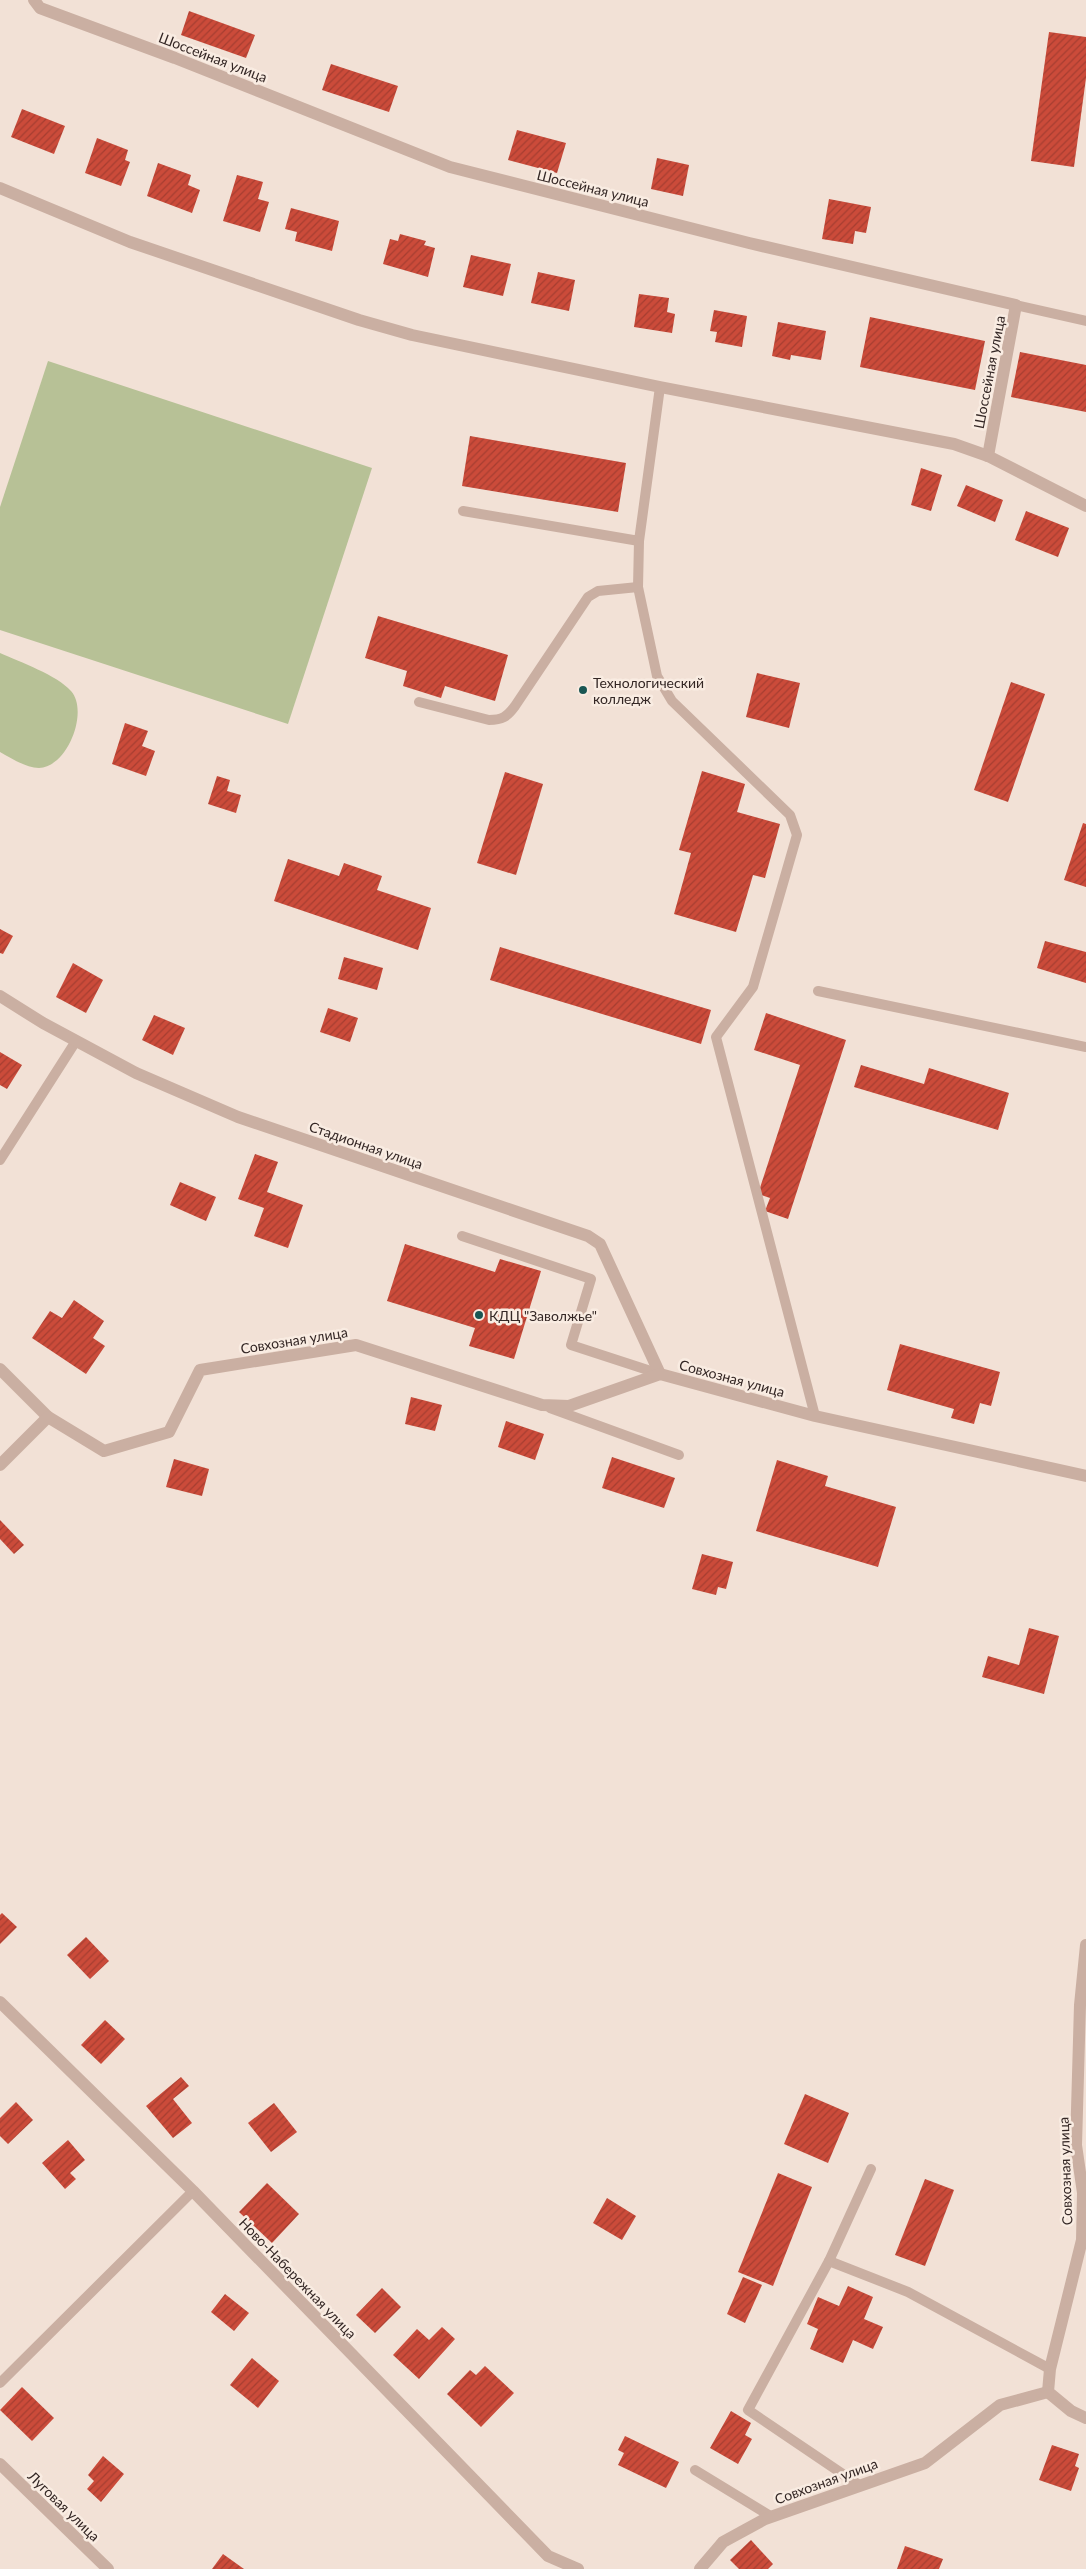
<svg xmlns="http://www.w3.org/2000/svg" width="1086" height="2569" font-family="Lato,sans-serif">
<defs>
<pattern id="building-hatch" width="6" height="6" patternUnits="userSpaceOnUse" patternTransform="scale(1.25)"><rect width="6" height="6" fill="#cb4b3a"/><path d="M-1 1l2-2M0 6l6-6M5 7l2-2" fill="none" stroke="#a63e31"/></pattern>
</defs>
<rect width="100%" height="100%" fill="#f2e1d6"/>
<g fill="#b7c196">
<polygon points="48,361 372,468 288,724 0,630 0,507"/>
<path d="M0,653c20,9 57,22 71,38 18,20 -3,76 -32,77 -13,0 -28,-10 -39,-16z"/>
</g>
<g fill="url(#building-hatch)">
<polygon points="189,11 255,35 246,58 181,35"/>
<polygon points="1049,32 1086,37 1086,78 1074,167 1031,161"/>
<polygon points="331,64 398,86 389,112 322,90"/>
<polygon points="22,109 65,126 54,154 11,137"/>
<polygon points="517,130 566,143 557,173 508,160"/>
<polygon points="97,138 128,150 125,160 130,162 121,186 85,173"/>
<polygon points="657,158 689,165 683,196 651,189"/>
<polygon points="158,163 191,175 188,185 200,190 192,213 147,196"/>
<polygon points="237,175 263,182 258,199 269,202 260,232 223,221"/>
<polygon points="829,199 871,207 866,233 855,231 853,244 822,239"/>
<polygon points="291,208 339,221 332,251 295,241 297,232 285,229"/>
<polygon points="400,234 426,241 424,245 435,248 428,277 383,264 390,239 398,241"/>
<polygon points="471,255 511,264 503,296 463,287"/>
<polygon points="538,272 575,280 569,311 531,303"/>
<polygon points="639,294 669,298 667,312 675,314 672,333 634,327"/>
<polygon points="714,310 747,316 742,347 715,342 717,332 710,331"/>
<polygon points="870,317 985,341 975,390 860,367"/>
<polygon points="778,322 826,331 821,360 791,355 790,360 772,356"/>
<polygon points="1020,352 1086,365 1086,412 1011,397"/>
<polygon points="470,436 626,463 618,512 462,486"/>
<polygon points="921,468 942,475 931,511 911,505"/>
<polygon points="966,485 1003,500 995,522 957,506"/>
<polygon points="1026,511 1069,528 1058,557 1015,540"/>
<polygon points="378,616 508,655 495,701 445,686 441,698 403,686 407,671 365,658"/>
<polygon points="757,673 800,683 789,728 746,717"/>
<polygon points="1011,682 1045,694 1008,802 974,790"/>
<polygon points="125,723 148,731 142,746 155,751 146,776 112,764"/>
<polygon points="702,771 745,784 737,812 780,824 765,878 753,875 736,932 674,914 691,853 679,850"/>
<polygon points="505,772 543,784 516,875 477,863"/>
<polygon points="217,776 230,780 227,791 241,795 236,813 208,804"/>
<polygon points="1083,823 1086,824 1086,887 1064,880"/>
<polygon points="288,859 339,876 344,863 382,876 377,890 431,908 418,950 274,901"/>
<polygon points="0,929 13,936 3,954 0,953"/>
<polygon points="1045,941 1086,952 1086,983 1037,968"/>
<polygon points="500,947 711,1010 701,1044 490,980"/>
<polygon points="344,957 383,968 377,990 338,979"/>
<polygon points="73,963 103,980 86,1013 56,997"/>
<polygon points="328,1008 358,1018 350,1042 320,1032"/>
<polygon points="766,1013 846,1040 788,1219 765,1211 770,1198 758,1194 800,1065 754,1050"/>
<polygon points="154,1015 185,1028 173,1055 142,1040"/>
<polygon points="0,1052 22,1065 7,1089 0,1085"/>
<polygon points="861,1065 924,1084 929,1068 1009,1093 998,1130 854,1087"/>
<polygon points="255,1154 278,1162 267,1192 303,1205 288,1248 254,1236 264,1208 238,1199"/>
<polygon points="180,1182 216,1197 206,1221 170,1205"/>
<polygon points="405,1244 495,1272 500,1259 541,1271 514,1359 469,1346 475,1328 387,1301"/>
<polygon points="74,1300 104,1321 93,1338 105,1346 86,1374 32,1338 50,1311 62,1318"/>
<polygon points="900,1344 1000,1372 991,1406 980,1403 974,1424 951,1418 954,1409 887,1390"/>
<polygon points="411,1397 442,1405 435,1431 405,1424"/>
<polygon points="506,1421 544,1434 535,1460 498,1447"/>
<polygon points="612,1457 675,1478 664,1508 602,1488"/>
<polygon points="174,1459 209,1469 202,1496 166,1487"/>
<polygon points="777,1460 828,1476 825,1486 896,1507 878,1567 756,1531"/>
<polygon points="0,1520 24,1545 14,1554 0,1539"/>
<polygon points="702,1554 733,1562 726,1589 718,1587 716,1595 692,1589"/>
<polygon points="1029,1628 1059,1636 1044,1694 982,1677 988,1656 1019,1665"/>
<polygon points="2,1913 17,1927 0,1944 0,1915"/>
<polygon points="86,1937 109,1961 90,1979 67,1955"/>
<polygon points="105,2020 125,2039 101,2064 81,2045"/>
<polygon points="181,2077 189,2086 173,2099 192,2123 173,2138 146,2106"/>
<polygon points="805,2094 849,2113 828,2163 784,2144"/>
<polygon points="16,2102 33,2120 8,2144 0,2136 0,2118"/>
<polygon points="274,2103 297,2132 271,2152 248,2123"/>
<polygon points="68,2140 85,2160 70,2173 76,2179 65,2189 42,2163"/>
<polygon points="778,2173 812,2187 773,2286 738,2272"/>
<polygon points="925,2179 954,2190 925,2266 895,2255"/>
<polygon points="267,2183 299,2214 272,2243 239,2212"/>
<polygon points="607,2198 636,2216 622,2240 593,2223"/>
<polygon points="743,2277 762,2285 745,2323 727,2314"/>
<polygon points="848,2286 873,2297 864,2319 883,2327 873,2349 853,2340 843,2363 810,2349 818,2329 807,2324 818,2297 839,2306"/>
<polygon points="382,2288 401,2307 375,2333 356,2315"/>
<polygon points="225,2294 249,2313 234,2331 211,2312"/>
<polygon points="442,2327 455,2339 419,2379 393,2355 417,2329 429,2340"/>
<polygon points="252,2358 279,2381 258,2408 230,2385"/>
<polygon points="485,2366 514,2393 481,2427 447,2394 470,2370 476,2375"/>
<polygon points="22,2387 54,2418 32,2441 0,2410"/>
<polygon points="731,2411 751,2423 745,2435 752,2439 738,2464 710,2448"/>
<polygon points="625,2436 679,2462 666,2488 618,2465 624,2453 618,2450"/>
<polygon points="1052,2445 1079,2454 1075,2466 1079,2468 1071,2491 1039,2480"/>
<polygon points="103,2456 124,2474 101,2502 87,2489 94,2481 88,2475"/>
<polygon points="751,2540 773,2564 768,2569 739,2569 730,2560"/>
<polygon points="905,2546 943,2559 939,2569 897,2569"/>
<polygon points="223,2554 244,2569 212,2569"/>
</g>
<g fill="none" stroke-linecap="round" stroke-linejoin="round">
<g stroke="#caafa2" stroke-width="10">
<polyline points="1016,305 1086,321"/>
<polyline points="463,511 639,541 660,387"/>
<polyline points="639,541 638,587 657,676 672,701 790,815 797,835 753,987 716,1037 815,1416"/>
<path d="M419,702l70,18c13,0 18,-3 26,-14l73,-109 10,-6 40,-4"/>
<polyline points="818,991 1086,1047"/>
<polyline points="0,1160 76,1041"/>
<polyline points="462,1236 591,1279 571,1345 660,1374"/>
<polyline points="550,1408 679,1455"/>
<polyline points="829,2261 908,2292 1050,2369"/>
<polyline points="0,2383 193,2191"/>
<polyline points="695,2470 772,2517"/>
<polyline points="859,2485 748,2410 829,2261 871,2169"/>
</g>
<g stroke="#caafa2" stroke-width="12">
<polyline points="34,0 40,8 175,58 450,167 749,243 1016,305 988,456"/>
<polyline points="0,188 130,242 359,320 412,335 660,387 954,444 988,456 1086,506"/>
<polyline points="0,996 43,1023 136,1073 238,1117 588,1236 600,1244 660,1374"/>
<polyline points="0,1369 48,1417"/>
<polyline points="0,1465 48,1417 104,1451 169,1432 200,1370 356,1345 542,1405 569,1406 660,1374 815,1416 1086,1476"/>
<polyline points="1086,1945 1080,2005 1076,2145 1083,2193 1082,2240 1050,2369 1048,2392 1071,2411 1086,2418"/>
<polyline points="0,2002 193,2191 548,2556 578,2569"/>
<polyline points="0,2464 108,2569"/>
<polyline points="700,2569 723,2542 765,2519 925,2463 1000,2405 1048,2392"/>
</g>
</g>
<g fill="#195653" stroke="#f9ece2" stroke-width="2">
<circle cx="583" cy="690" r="5"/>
<circle cx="479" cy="1315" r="5"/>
</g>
<g text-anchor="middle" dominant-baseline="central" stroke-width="5" stroke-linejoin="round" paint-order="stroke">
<g font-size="14" fill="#342725" stroke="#f9ece2">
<text transform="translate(213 57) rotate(21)">Шоссейная улица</text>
<text transform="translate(593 188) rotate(14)">Шоссейная улица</text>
<text transform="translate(989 372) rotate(-79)">Шоссейная улица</text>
<text transform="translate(366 1145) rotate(19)">Стадионная улица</text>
<text transform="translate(294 1340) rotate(-9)">Совхозная улица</text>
<text transform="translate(732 1378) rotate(15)">Совхозная улица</text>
<text transform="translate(1065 2171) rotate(-92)">Совхозная улица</text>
<text transform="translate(298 2278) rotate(46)">Ново-Набережная улица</text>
<text transform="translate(826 2481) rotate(-20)">Совхозная улица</text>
<text transform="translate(64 2506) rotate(44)">Луговая улица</text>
</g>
<g font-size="14" fill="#342725" stroke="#f9ece2" text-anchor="start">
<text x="593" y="682">Технологический<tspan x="593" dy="16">колледж</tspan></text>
<text x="489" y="1315">КДЦ "Заволжье"</text>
</g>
</g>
</svg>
